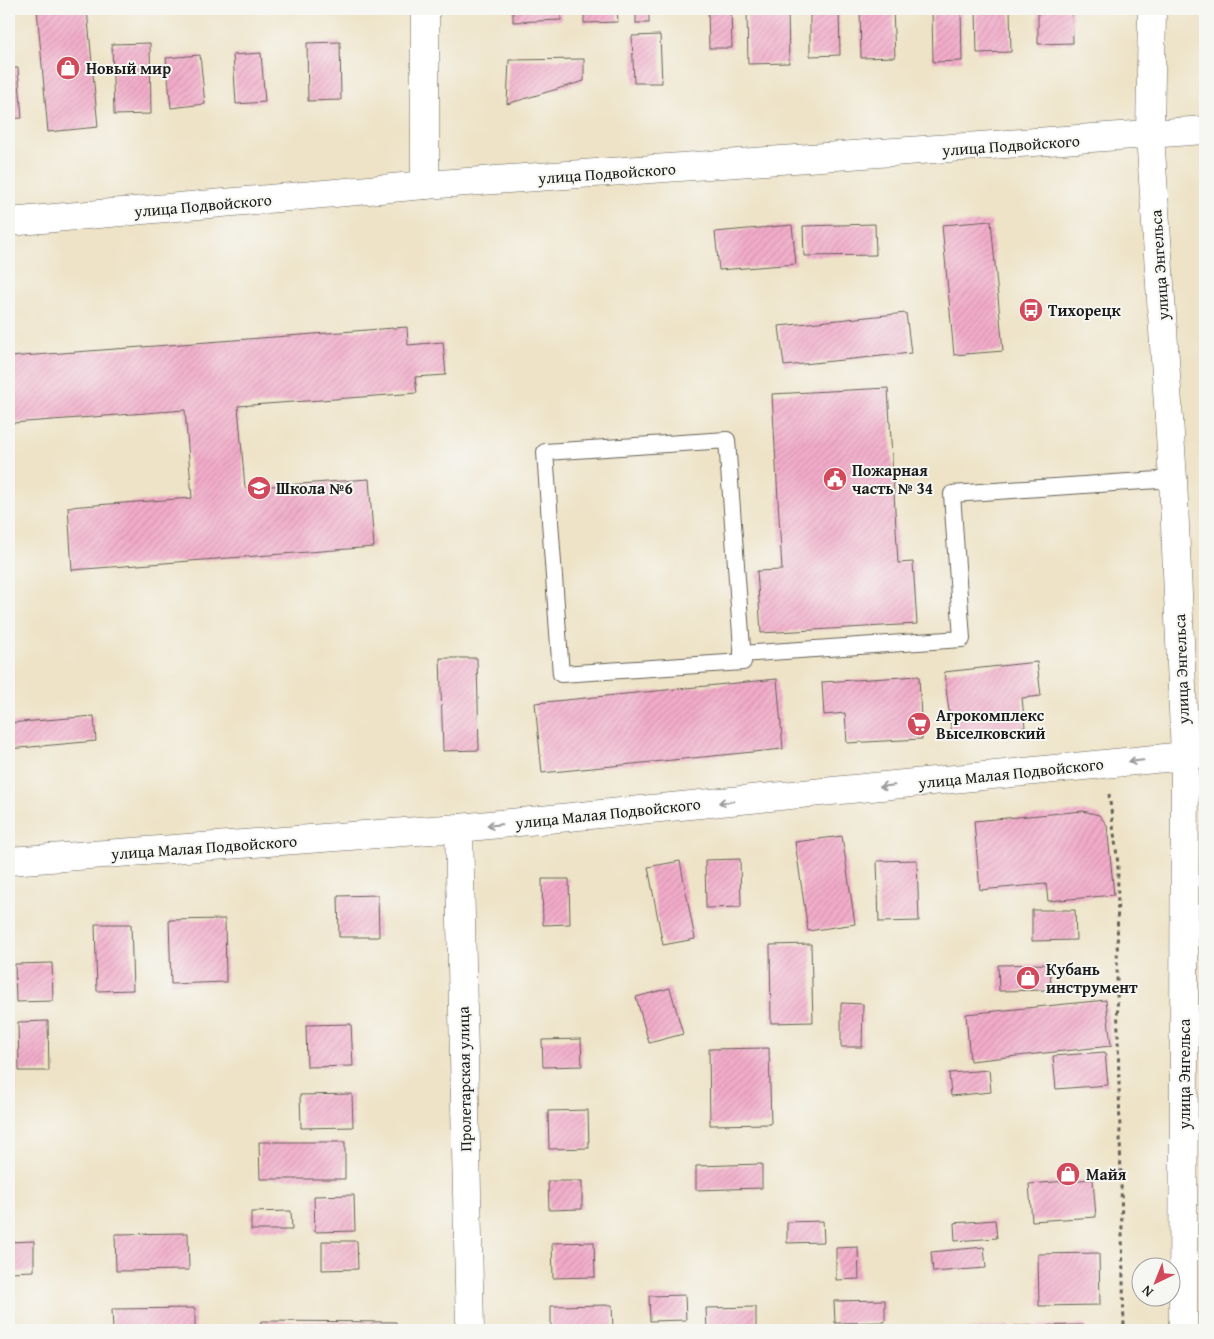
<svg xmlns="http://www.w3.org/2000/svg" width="1214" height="1339" font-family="'Gentium Book Plus',serif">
<defs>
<pattern id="building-hatch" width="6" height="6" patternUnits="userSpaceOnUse" patternTransform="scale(1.25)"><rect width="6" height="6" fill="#f2acc9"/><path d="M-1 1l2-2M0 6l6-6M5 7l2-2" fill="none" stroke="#cf93ac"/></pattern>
</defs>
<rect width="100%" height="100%" fill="#f6f6f2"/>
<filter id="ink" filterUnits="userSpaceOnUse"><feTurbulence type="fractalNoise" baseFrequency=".02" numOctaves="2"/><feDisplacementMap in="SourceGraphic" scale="10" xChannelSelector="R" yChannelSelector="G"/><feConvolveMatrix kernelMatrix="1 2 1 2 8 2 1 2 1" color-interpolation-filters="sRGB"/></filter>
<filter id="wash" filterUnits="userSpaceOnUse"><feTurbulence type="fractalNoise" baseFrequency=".0096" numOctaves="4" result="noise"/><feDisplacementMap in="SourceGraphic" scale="20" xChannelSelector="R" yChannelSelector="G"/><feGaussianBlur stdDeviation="1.12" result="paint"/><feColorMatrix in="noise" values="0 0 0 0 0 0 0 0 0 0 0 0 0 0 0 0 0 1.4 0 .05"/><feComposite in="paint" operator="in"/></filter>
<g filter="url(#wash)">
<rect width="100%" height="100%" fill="#eee3c7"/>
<g id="blocks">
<g fill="url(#building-hatch)">
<polygon points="37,9 87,9 98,127 48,132"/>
<polygon points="513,9 561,9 561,20 513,22"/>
<polygon points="584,9 617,9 618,22 584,23"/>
<rect x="636" y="9" width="13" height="14"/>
<polygon points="731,9 732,48 709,48 708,10"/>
<polygon points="747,9 788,9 789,63 748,64"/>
<polygon points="810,9 839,9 840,55 810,56"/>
<polygon points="860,9 893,9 895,57 861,58"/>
<polygon points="932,9 961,9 962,61 933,62"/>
<polygon points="976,9 1010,9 1011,52 977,53"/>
<polygon points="1038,9 1072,9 1073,43 1038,44"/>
<polygon points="660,35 662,83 634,83 632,36"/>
<polygon points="340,42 341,100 308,101 307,43"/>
<polygon points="150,43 151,114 114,115 112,44"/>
<polygon points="261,53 265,102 236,104 233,55"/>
<polygon points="200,55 205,104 171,108 166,58"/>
<polygon points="584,59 584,81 507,104 509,60"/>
<polygon points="9,68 18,68 22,118 9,119"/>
<polygon points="991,221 1003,351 954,355 942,225"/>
<polygon points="875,224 876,255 804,256 803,226"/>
<polygon points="792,225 796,264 719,270 715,232"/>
<polygon points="906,313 911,353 784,366 779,326"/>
<polygon points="407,327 408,345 443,342 446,375 415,377 417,393 238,406 245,488 369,479 374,547 72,570 68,507 192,498 185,410 13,423 9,357"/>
<polygon points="888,388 898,563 913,562 917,624 761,633 757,571 782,570 772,394"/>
<polygon points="440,658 477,658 479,750 443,751"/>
<polygon points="1037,662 1041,696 1022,698 1025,727 952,735 944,672"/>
<polygon points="919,676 922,739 847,743 845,713 824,715 822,682"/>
<polygon points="777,679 783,749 542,773 535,703"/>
<polygon points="94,716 96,741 9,749 9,723"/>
<polygon points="1083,811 1099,815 1107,825 1114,895 1048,901 1046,884 980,890 974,821"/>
<polygon points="842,836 855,924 808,931 795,842"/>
<polygon points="740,859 741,907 706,908 705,860"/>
<polygon points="917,860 919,921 879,922 877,861"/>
<polygon points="680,861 695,939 663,945 648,867"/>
<polygon points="542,879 569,879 570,924 543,925"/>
<polygon points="378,895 379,937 339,937 338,896"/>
<polygon points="1032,910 1075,910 1076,940 1032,941"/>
<polygon points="225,919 226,982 171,984 169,920"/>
<polygon points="95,924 131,924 133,990 97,991"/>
<polygon points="811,944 813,1022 771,1023 770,945"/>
<polygon points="52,963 53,1001 16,1002 15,964"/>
<polygon points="1050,964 1051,990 999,991 998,965"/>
<polygon points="670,988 683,1034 649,1043 636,997"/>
<polygon points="1106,1000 1111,1046 970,1061 966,1014"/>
<polygon points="841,1003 863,1004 862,1047 841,1047"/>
<polygon points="48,1021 49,1071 19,1071 18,1022"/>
<polygon points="351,1024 353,1066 307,1067 306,1025"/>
<polygon points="581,1039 582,1066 543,1067 542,1040"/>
<polygon points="769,1048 771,1124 710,1125 709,1049"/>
<polygon points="1105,1052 1108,1085 1056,1089 1053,1056"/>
<polygon points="989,1070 991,1092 951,1096 949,1073"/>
<polygon points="352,1094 353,1127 301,1128 300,1095"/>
<polygon points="588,1110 589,1148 549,1149 548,1111"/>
<polygon points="259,1142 345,1142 345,1179 260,1179"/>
<polygon points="762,1164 762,1188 696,1190 696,1166"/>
<polygon points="1093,1179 1096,1217 1032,1221 1029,1184"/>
<polygon points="548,1181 582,1181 582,1209 549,1210"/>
<polygon points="354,1195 355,1231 315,1232 314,1196"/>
<polygon points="291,1211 292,1230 251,1230 251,1212"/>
<polygon points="995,1220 997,1238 955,1241 954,1223"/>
<polygon points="823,1221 824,1242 787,1243 787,1222"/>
<polygon points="188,1233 189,1270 116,1271 115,1234"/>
<polygon points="34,1241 34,1271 9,1272 9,1242"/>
<polygon points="322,1241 357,1241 358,1269 322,1270"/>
<polygon points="594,1242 595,1277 553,1278 552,1243"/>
<polygon points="858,1247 859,1279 836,1280 836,1248"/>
<polygon points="984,1247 986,1268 933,1272 931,1252"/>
<polygon points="1099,1253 1100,1305 1039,1306 1038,1254"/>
<polygon points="685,1295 686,1320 650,1321 649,1296"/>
<polygon points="885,1300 885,1322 835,1323 834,1301"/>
<polygon points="612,1305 613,1330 551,1330 551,1306"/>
<polygon points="756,1307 756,1330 707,1330 706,1308"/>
<polygon points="195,1308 195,1330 113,1330 112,1309"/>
<polygon points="261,1321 396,1322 396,1330 260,1330"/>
<polygon points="1085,1325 1085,1330 1016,1330 1015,1326"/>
<polygon points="1008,1326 1008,1330 968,1330 968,1329"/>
</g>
</g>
</g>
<g filter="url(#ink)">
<use href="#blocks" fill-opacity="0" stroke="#666258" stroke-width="1"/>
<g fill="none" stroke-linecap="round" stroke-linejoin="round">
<g stroke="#666258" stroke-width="18">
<g id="lane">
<polygon points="727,440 743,662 561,674 545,452"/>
<polyline points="742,654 962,639 952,494 1173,479"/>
</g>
</g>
<g stroke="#666258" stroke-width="29">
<g id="street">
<polyline points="425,185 425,9"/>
<polyline points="9,222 425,185 1205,130"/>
<polyline points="459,828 470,1330"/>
<polyline points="9,861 459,828 1185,756 1205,753"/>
</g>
</g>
<g stroke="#666258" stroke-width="29">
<polyline id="secondary" points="1152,9 1150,135 1173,479 1185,756 1183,1330"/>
</g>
<polyline stroke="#666258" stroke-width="3" stroke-dasharray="4 4" stroke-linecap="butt" points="1109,794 1118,864 1117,986 1124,1330"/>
<use href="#lane" stroke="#fff" stroke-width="16"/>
<use href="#street" stroke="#fff" stroke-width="28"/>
<use href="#secondary" stroke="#fff" stroke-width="28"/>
</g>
<defs><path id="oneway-shaft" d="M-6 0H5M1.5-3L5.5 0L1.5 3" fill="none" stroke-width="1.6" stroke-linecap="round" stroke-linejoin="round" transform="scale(1.25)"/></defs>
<g stroke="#999">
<use href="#oneway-shaft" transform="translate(1136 761) rotate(174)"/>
<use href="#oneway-shaft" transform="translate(887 786) rotate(174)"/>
<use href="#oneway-shaft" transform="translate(726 802) rotate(174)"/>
<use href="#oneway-shaft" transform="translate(494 825) rotate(174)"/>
</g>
</g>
<defs>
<g id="shop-disc" transform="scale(1.25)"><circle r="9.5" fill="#d1495b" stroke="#f6f6f2"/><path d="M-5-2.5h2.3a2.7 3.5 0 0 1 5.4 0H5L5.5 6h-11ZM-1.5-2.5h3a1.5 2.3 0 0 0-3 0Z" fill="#fff"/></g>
<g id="bus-disc" transform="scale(1.25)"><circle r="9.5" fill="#d1495b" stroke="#f6f6f2"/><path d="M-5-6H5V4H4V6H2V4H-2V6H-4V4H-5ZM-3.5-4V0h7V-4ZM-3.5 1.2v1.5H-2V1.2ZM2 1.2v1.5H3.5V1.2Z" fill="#fff"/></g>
<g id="civic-disc" transform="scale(1.25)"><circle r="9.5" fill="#d1495b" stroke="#f6f6f2"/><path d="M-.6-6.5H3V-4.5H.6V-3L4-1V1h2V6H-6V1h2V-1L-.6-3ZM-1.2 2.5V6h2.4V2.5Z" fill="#fff"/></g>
<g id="school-disc" transform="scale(1.25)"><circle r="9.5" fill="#d1495b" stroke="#f6f6f2"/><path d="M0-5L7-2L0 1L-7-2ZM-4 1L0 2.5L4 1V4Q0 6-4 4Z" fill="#fff"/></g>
<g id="supermarket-disc" transform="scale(1.25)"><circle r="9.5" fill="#d1495b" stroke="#f6f6f2"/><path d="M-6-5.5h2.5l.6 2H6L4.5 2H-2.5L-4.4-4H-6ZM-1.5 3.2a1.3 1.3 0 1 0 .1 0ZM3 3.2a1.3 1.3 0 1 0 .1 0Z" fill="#fff"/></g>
</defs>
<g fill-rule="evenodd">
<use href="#shop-disc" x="68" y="68"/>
<use href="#bus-disc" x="1031" y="310"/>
<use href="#civic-disc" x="835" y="479"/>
<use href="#school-disc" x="259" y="488"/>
<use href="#supermarket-disc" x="919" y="724"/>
<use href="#shop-disc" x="1028" y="978"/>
<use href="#shop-disc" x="1068" y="1174"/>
</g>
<g text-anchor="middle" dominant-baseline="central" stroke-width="4" stroke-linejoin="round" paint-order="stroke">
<g font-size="16" font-weight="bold" fill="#1c1c1c" stroke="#f6f6f2" text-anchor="start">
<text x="86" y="68">Новый мир</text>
<text x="1048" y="310">Тихорецк</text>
<text x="852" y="470">Пожарная<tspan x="852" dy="18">часть № 34</tspan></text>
<text x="276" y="488">Школа №6</text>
<text x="936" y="715">Агрокомплекс<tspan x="936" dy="18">Выселковский</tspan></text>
<text x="1046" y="969">Кубань<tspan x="1046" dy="18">инструмент</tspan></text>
<text x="1086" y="1174">Майя</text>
</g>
<g font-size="16" fill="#1c1c1c" stroke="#f6f6f2">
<text transform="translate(1011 145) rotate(-4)">улица Подвойского</text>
<text transform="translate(607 173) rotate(-4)">улица Подвойского</text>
<text transform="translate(203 205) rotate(-5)">улица Подвойского</text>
<text transform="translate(1159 265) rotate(-94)">улица Энгельса</text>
<text transform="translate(1181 669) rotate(-92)">улица Энгельса</text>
<text transform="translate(1011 773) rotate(-6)">улица Малая Подвойского</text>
<text transform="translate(608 813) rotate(-6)">улица Малая Подвойского</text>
<text transform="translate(204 847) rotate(-4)">улица Малая Подвойского</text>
<text transform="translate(1184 1074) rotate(-90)">улица Энгельса</text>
<text transform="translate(464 1079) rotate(-91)">Пролетарская улица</text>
</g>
</g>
<rect width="1214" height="1339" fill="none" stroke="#f6f6f2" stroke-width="30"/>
<g transform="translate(1156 1282) rotate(223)"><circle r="24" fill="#f6f6f2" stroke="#9f9f9c"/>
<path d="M0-4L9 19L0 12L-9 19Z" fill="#d1495b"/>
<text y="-8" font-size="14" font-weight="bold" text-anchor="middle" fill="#1c1c1c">N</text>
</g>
</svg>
